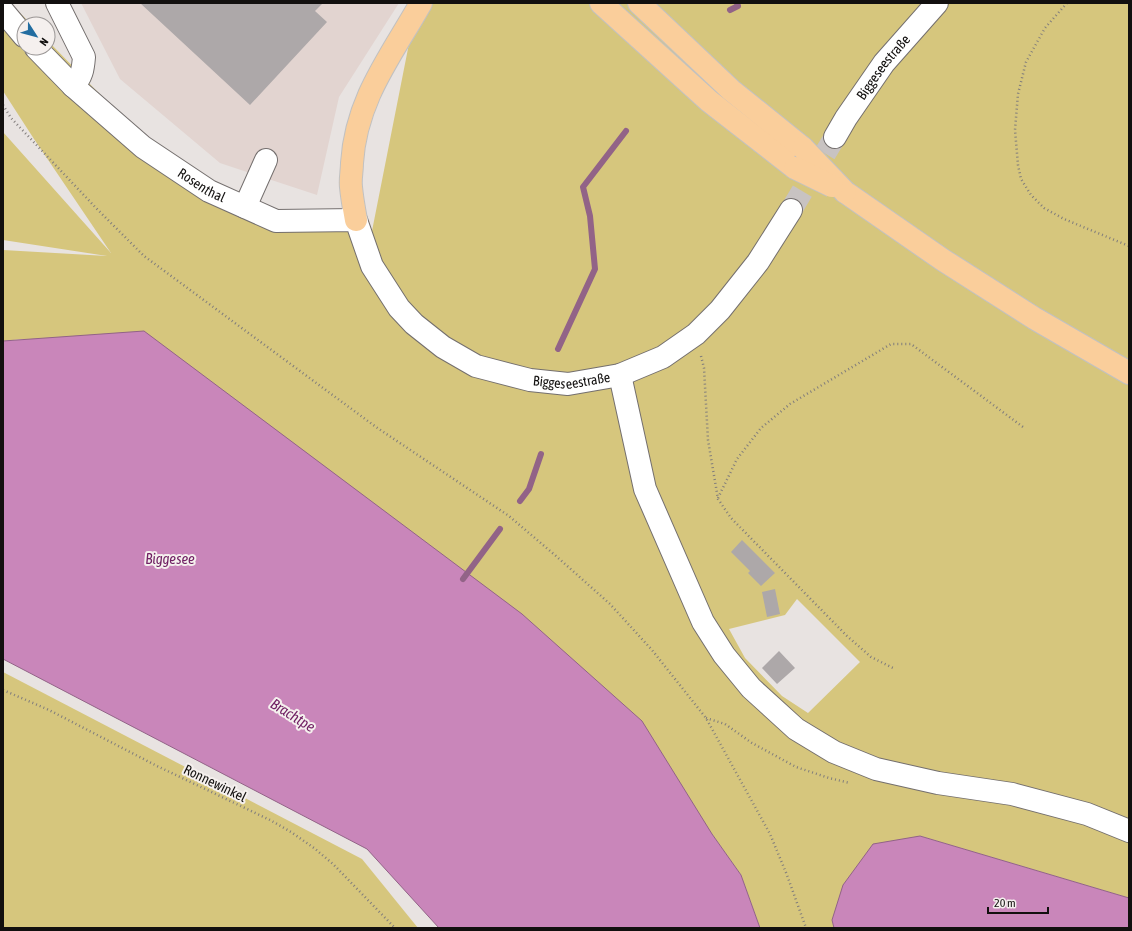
<svg xmlns="http://www.w3.org/2000/svg" width="1132" height="931" font-family="'Asap Condensed',sans-serif">
<rect width="100%" height="100%" fill="#e8e3e1"/>
<polygon fill="#e2d4d0" points="81,3 399,3 339,97 317,195 220,163 120,79"/>
<g fill="#d6c67d" fill-rule="evenodd">
<path d="M3,3h7l21,21h-7v24h24v-7l115,118 149,71 60,1 45,-228h712v895l-209,-62 -88,84 2,8h-74l-19,-53 -29,-41 -689,-495 -20,2v-91l104,6 -104,-16v-108l108,121 -77,-114 -31,-48zM797,599l63,63 -52,51 -26,-17 -37,-38 -16,-29 56,-14z"/>
<polygon points="3,672 362,859 418,928 3,928"/>
</g>
<g fill="#c986ba" stroke="#926387">
<polygon points="144,331 522,614 642,721 712,834 741,875 760,928 439,928 367,849 3,659 3,341"/>
<polygon points="920,836 1129,898 1129,928 834,928 832,920 843,885 873,844"/>
</g>
<g fill="none" stroke-linecap="round" stroke-linejoin="round">
<g stroke="#926387" stroke-width="6">
<polyline points="730,10 738,6 737,3"/>
<polyline points="558,349 595,269 590,216 583,187 626,131"/>
<polyline points="520,501 529,489 541,454"/>
<polyline points="463,579 500,529"/>
</g>
</g>
<g fill="#ada8a9">
<polygon points="140,3 323,3 315,11 327,22 250,105"/>
<polygon points="742,540 775,573 761,586 748,573 750,571 731,552"/>
<polygon points="775,589 780,614 767,617 762,592"/>
<polygon points="779,651 795,668 777,684 762,668"/>
</g>
<g fill="none" stroke-linecap="round" stroke-linejoin="round">
<polyline stroke="#c8c3c2" stroke-width="22" stroke-dasharray="22 11" stroke-linecap="butt" points="791,210 835,137"/>
<g stroke="#746f6e" stroke-width="24">
<g id="minor">
<path d="M57,3l27,54c-1,12 -2,20 -11,29"/>
<polyline points="3,11 24,36"/>
<path id="s1" d="M36,48l37,38 70,61 66,44 67,30 80,-1 16,46 27,42 15,16 29,23 33,19 54,14 38,4 52,-9 43,-18 33,-23 24,-24 38,-48 33,-52"/>
<path id="s2" d="M835,137l11,-19 38,-55 53,-60"/>
<polyline points="245,207 266,160"/>
<polyline points="620,375 645,489 703,622 724,655 751,688 796,729 834,752 876,769 938,783 1012,794 1087,814 1129,831"/>
</g>
</g>
<g stroke="#c1c1c1" stroke-width="24">
<g id="major">
<polyline points="601,3 709,101 795,168"/>
<polyline points="639,3 731,90 803,148"/>
<polyline points="845,192 943,260 1034,318 1129,373"/>
<path d="M356,220c-2,-11 -4,-22 -5,-33 -1,-8 1,-16 1,-24 4,-64 39,-107 69,-160"/>
</g>
</g>
<g stroke="#817d7c" stroke-width="2.5" stroke-dasharray="1 3" stroke-linecap="butt">
<polyline points="1067,3 1045,28 1026,62 1018,94 1015,130 1018,165 1021,179 1031,195 1044,208 1064,219 1129,246"/>
<polyline points="3,105 11,118 97,209 144,256 376,427 509,516 556,556 610,604 652,650 706,718 770,834 787,875 806,928"/>
<polyline points="701,356 704,368 708,440 718,499 731,518 847,636 871,657 893,668"/>
<polyline points="718,498 737,459 761,428 790,404 891,344 911,344 1023,427"/>
<polyline points="3,690 49,710 157,766 270,820 291,832 314,848 333,864 395,928"/>
<polyline points="706,718 725,724 752,743 796,767 829,778 850,783"/>
</g>
<use href="#minor" stroke="#fff" stroke-width="22"/>
<use href="#major" stroke="#face9b" stroke-width="22"/>
<g stroke="#c1c1c1" stroke-width="24" stroke-linecap="butt">
<g id="major-bridge">
<polyline points="803,148 845,192"/>
<polyline points="795,168 832,186"/>
</g>
</g>
<use href="#major-bridge" stroke="#face9b" stroke-width="22"/>
</g>
<g text-anchor="middle" dominant-baseline="central" stroke-width="4" stroke-linejoin="round" paint-order="stroke">
<g font-size="14" fill="#12100f" stroke="#f5f0ee">
<text stroke="none"><textPath href="#s2" startOffset="85">Biggeseestraße</textPath></text>
<text stroke="none"><textPath href="#s1" startOffset="216">Rosenthal</textPath></text>
<text stroke="none"><textPath href="#s1" startOffset="672">Biggeseestraße</textPath></text>
<text transform="translate(215 783) rotate(26)">Ronnewinkel</text>
</g>
<g font-size="15" font-style="italic" fill="#712164" stroke="#f5f0ee">
<text x="170" y="558">Biggesee</text>
<text transform="translate(293 715) rotate(32)">Brachtpe</text>
</g>
</g>
<rect width="1132" height="931" fill="none" stroke="#12100f" stroke-width="8"/>
<g transform="translate(36 36) rotate(126)"><circle r="19" fill="#f5f0ee" stroke="#9a9695"/>
<path d="M0-3L7 15L0 10L-7 15Z" fill="#226da0"/>
<text y="-6" font-size="11" font-weight="bold" text-anchor="middle" fill="#12100f">N</text>
</g>
<path d="M988 907v6h60v-6" fill="none" stroke="#12100f" stroke-width="2"/>
<text x="994" y="907" font-size="12" fill="#12100f" stroke="#f5f0ee" stroke-width="3" paint-order="stroke">20 m</text>
</svg>
